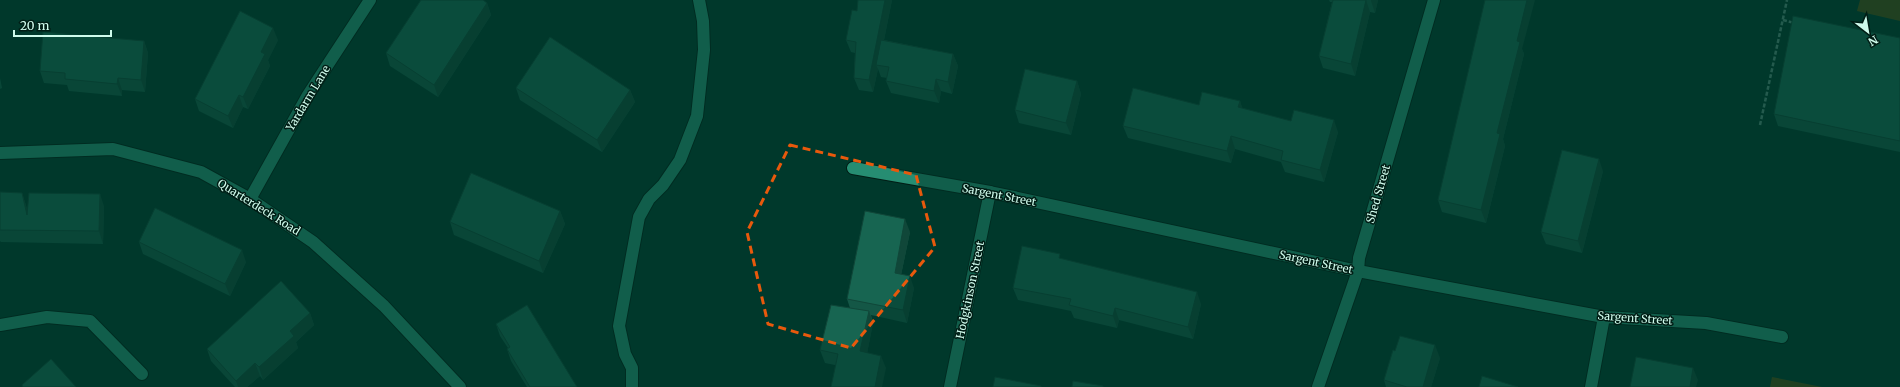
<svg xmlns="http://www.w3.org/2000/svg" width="1900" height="387" font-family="Merriweather,serif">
<rect width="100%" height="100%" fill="#00392c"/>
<g fill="#484b16">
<polygon points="1860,0 1900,0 1900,21 1857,11"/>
<polygon points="1772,377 1822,387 1770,387"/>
</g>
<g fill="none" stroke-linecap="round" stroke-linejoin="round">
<g stroke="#001d15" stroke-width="14">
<g id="minor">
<polyline points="0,153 113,149 201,172 250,199 313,242 384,306 460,387"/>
<polyline points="853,168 990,192 1358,271 1604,317 1706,323 1782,337"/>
<polyline points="250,199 308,95 370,0"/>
<polyline points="0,325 47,317 90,321 142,374"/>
<polyline points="632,387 632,368 625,354 619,326 639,217 649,199 663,185 680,160 697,116 704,50 703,21 699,0"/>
<polyline points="950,387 990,192"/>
<polyline points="1318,387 1358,271 1359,258 1434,0"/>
<polyline points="1591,387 1604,317"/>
</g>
</g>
<g stroke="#508477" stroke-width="2.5" stroke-dasharray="4 2" stroke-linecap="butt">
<polyline points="1783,20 1794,23"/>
<polyline points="1760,125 1787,0"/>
</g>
<use href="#minor" stroke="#268d72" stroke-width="12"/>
</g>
<g fill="#145746">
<polygon points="858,0 892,0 884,40 953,54 958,66 952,94 941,91 939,103 891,93 886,81 887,78 881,77 878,69 873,92 859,90 854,78 855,53 851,52 846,40 857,11"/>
<polygon points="1329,0 1378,0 1375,13 1370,12 1355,76 1323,68 1319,56 1332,2 1330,2"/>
<polygon points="487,3 491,15 438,97 390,66 386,53"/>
<polygon points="1900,38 1900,152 1778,126 1774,114"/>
<polygon points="278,40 268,60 270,66 248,109 243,107 233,128 199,111 195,99"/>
<polygon points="144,41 148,53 145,92 122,90 122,96 69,91 67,85 44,83 40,71"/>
<polygon points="1522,49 1524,54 1503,139 1505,146 1486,223 1442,212 1438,200"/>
<polygon points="0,78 2,88 0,89"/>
<polygon points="1077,81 1081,94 1071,135 1019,123 1015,110"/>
<polygon points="516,88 630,90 635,102 602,152 520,100"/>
<polygon points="1240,101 1242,108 1291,121 1338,132 1324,182 1285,172 1281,162 1235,149 1231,163 1128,138 1123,126 1199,105"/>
<polygon points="1603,171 1582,253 1546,244 1541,232"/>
<polygon points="0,192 22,193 27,209 104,206 103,244 1,242 0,241"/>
<polygon points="560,211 565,224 543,273 454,235 450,222"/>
<polygon points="910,232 901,275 914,288 907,323 871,315 873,323 867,353 886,368 835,365 825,363 820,350 850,308 847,299"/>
<polygon points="139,242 246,262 230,296 143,254"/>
<polygon points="1062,259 1201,304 1193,339 1119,320 1117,328 1074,318 1071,311 1018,300 1013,288"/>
<polygon points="310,313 314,325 296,342 298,348 263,380 260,376 247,387 235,387 211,361 207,349"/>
<polygon points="496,324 577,387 527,387 511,361 507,349 508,348 500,336"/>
<polygon points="1440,358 1431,387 1386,387 1384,380"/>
</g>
<g fill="#104739">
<polygon points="885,0 892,0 879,65 876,65 878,69 873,92 869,80"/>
<polygon points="1366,0 1370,12 1355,76 1351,64"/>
<polygon points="1371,0 1378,0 1375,13 1371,1"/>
<polygon points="1527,0 1535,0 1522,49 1524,54 1503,139 1505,146 1486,223 1481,210 1497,133 1517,41"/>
<polygon points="487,3 491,15 438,97 434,85"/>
<polygon points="273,28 278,40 268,60 270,66 248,109 243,97 261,52"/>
<polygon points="144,41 148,53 145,92 141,80"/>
<polygon points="953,54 958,66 952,94 948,82"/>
<polygon points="118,78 122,90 122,96 117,84"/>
<polygon points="936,79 941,91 939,103 934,91"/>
<polygon points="1077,81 1081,94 1071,135 1066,123"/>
<polygon points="630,90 635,102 602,152 597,140"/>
<polygon points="239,95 243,107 233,128 228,116"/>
<polygon points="1240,101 1244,113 1238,107"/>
<polygon points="1334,120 1338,132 1324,182 1320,170"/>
<polygon points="1231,136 1235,149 1231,163 1227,151"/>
<polygon points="1599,159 1603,171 1582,253 1578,241"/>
<polygon points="22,193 26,205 31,227 27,215"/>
<polygon points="100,194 104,206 103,244 99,231"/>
<polygon points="560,211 565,224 543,273 539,261"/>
<polygon points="905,219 910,232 899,285 895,273"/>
<polygon points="242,250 246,262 230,296 225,284"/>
<polygon points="910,276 914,288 907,323 903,310"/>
<polygon points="1197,292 1201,304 1193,339 1188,327"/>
<polygon points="1115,308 1119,320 1117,328 1113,316"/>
<polygon points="869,311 873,323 865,364 860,351"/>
<polygon points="310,313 314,325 296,342 298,348 263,380 259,367 290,331"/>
<polygon points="1435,345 1440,358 1431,387 1423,387"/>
<polygon points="881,356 886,368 882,387 875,387"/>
<polygon points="255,363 260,376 247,387 238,387 236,381"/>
<polygon points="1693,368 1698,380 1696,387 1690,387"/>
</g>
<g fill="#176551" stroke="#104739">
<polygon points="421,0 483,0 487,3 434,85 386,53"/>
<polygon points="858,0 885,0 869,80 854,78 856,42 846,40 852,10 857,11"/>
<polygon points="1333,0 1366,0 1351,64 1319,56"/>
<polygon points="1485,0 1527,0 1517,41 1520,42 1497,133 1500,134 1481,210 1438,200"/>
<polygon points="240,11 273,28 261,52 265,54 243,97 239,95 228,116 195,99"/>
<polygon points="1793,16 1900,38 1900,141 1774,114"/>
<polygon points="43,32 144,41 141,80 118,78 117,84 65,79 65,73 40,71"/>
<polygon points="550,37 630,90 597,140 516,88"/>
<polygon points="881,40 953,54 948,82 936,79 934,91 886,81 889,67 876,65"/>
<polygon points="1025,69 1077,81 1066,123 1015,110"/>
<polygon points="1133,88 1199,105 1202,92 1240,101 1238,107 1291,121 1294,110 1334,120 1320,170 1281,160 1283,151 1231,136 1227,151 1123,126"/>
<polygon points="1562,150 1599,159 1578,241 1541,232"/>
<polygon points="471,173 560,211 539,261 450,222"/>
<polygon points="0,192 22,193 27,215 29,193 100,194 99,231 0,230"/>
<polygon points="155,208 242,250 225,284 139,242"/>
<polygon points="865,211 905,219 895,273 910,276 903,310 847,299"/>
<polygon points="1022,246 1060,254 1059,258 1197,292 1188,327 1115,308 1113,316 1069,305 1071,299 1013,288"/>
<polygon points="281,281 310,313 290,331 294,336 259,367 255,363 236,381 207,349"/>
<polygon points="527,305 577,387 530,387 507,349 510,347 496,324"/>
<polygon points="831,305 869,311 860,351 881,356 875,387 831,387 838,354 820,350"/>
<polygon points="1400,336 1435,345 1423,387 1407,387 1384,380 1393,350 1395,351"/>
<polygon points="1636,357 1693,368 1690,387 1630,387"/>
<polygon points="51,359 76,387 23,387 22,385"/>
<polygon points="1482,376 1518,387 1479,387"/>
<polygon points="995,377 1041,386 1041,387 993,387"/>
<polygon points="1073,381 1103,386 1103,387 1072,387"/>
</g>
<path d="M0 0H1900V387H0ZM790,145l126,30 19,72 -84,101 -83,-24 -21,-92z" fill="#00392c" fill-opacity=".55" fill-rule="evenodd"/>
<path fill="none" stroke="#e8590c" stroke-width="3" stroke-dasharray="8 5" stroke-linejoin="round" d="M790,145l126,30 19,72 -84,101 -83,-24 -21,-92z"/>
<g text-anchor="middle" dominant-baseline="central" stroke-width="3" stroke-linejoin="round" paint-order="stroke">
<g font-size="11" fill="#cffbec" stroke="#001d15">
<text transform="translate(308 98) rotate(-59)">Yardarm Lane</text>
<text transform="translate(1378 194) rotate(-74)">Shed Street</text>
<text transform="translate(999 195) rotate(11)">Sargent Street</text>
<text transform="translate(259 207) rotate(32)">Quarterdeck Road</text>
<text transform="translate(1316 262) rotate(12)">Sargent Street</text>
<text transform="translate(970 290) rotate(-78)">Hodgkinson Street</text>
<text transform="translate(1635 318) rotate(4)">Sargent Street</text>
</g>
</g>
<g transform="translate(1868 32) rotate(149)" stroke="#001d15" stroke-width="3" paint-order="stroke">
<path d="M0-3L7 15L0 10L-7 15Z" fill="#cffbec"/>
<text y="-6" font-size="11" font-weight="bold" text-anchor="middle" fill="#cffbec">N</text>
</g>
<path d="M14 30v6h97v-6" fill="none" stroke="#cffbec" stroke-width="2"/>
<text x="20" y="30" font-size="12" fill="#cffbec" stroke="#001d15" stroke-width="3" paint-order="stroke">20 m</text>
</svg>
